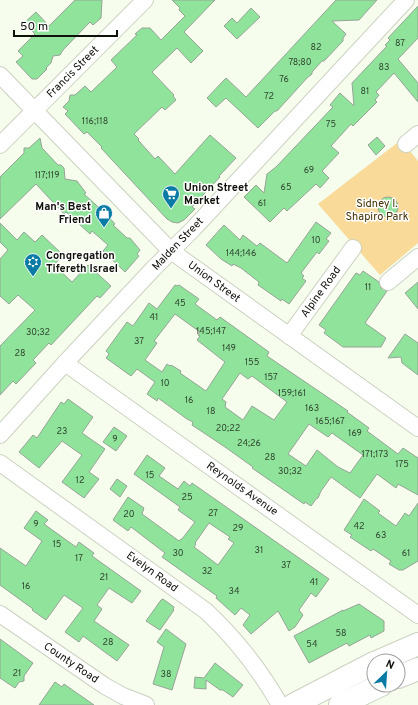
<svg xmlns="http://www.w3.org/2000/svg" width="418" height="705" font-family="Overpass,sans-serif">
<rect width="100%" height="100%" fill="#f6fded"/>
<polygon fill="#f9da99" points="401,140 418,161 418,243 380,275 318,204"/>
<g fill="#90e39b" stroke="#96a497" fill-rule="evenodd">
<polygon points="75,0 102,0 101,18 93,25 90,22 63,50 60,55 53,56 51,63 46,68 47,69 37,79 32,79 16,62 23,56 18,51 35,34 24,23 36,12 49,26"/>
<polygon points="172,0 215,0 184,32 203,51 191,63 177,48 152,72 174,95 173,96 176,100 165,110 162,107 134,134 139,139 138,140 155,159 158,156 175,174 210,135 236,158 219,176 220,177 192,207 195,209 184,220 178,223 172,222 167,219 101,148 102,147 87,132 84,134 65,114 68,111 63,107 69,101 70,95 75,95 85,86 91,92 117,67 111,60 137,35 135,34 142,28 150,28 161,40 185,16 179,10 180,8"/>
<polygon points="336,0 377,0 359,20 332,21 346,34 343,38 343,41 324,61 322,61 312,72 312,74 307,78 277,111 275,111 258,128 226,98 216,107 207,98 226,78 246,97"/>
<polygon points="418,6 418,38 398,59 418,83 418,102 394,73 376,92 379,95 375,100 377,102 353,126 351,124 331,146 339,153 322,171 329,178 320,188 316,184 287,211 284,208 270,222 244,197 256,185 264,193 267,174 276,167 333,107 330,105 340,93 354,106 352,83 387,46 385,45 390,40 388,38"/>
<polygon points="251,8 260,17 237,39 224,26 232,18 237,23"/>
<polygon points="377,137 385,146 376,155 368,145"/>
<polygon points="40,138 42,148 58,165 61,165 64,168 65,179 77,181 86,193 84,194 107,215 115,224 113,225 127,238 130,238 140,250 137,254 139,256 125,272 103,251 108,245 92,231 90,234 66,212 64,214 36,184 0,219 0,177 24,153 24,148 29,148"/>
<circle cx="388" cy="207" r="10"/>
<polygon points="316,222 331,233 326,239 329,241 319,254 317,252 301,273 304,276 302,278 306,281 289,304 282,299 281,301 258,285 259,282 241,268 233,264 232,266 221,259 206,245 224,225 240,240 243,235 257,246 260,243 287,263"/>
<polygon points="0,223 17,240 24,232 35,242 42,235 63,255 54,265 72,282 88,265 111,286 100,298 97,296 51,345 49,343 33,360 36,363 16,384 13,381 0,395 0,346 35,310 18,295 9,304 0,296 0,259 8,250 0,242"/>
<polygon points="363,271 379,282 381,288 387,291 365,323 386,338 381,347 343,347 324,333 326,330 319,325 356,273 360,275"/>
<polygon points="418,282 418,309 405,293"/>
<path d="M175,285l2,1 2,-1 20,14 -4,5 22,16 3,-3 49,35 -2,4 81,55 -1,1 22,16 -2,3 31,23 5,-6 15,10v37l-20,-11 -2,4 -19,-14 -17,24 -29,-21 -10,14 -3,7 -2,1 -5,7 -6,-4 -1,2 -52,-36 1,-1 -28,-20 -33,-22 1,-3 -6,-3 -29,-21 -1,3 -10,-7 8,-12 -18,-13 -6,7 -25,-18 3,-4 -3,-3 21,-29 6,4 16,-23 8,6zM175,314l25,18 -2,3 2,1 -3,4 28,22 -19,29 -26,-18 1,-2 -10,-6 -1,1 -3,-2 -5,8 -17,-12 12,-17 -3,-2zM240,373l8,6 4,-3 35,26 -13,18 -22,-14 -9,14 -18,-13 1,-5 -4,-3zM309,424l19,13 4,-4 31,22 -13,18 -12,-6 -21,-17 -11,16 -18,-12z"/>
<polygon points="405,334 418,343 418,375 402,363 401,357 388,358"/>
<polygon points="68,399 93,417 82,433 105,449 89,472 99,479 84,498 62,482 82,455 62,441 39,468 19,452 33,435 37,438 61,402 64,404"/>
<polygon points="114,427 127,436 116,451 103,442"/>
<path d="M147,455l18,13 -6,8 19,13 6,-8 6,5 2,-3 137,96 -13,18 -5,-4 -12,17 4,5 -8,12 -6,4 -11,-20 -27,23 -8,-9 7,-10 -9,-7 -6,7 -19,-17 1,-2 -55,-39 3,-4 -34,-26 -3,4 -15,-11 15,-23 16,11 -2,6 37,27 2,-2h1l13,-17 -17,-12 2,-3 -46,-33zM209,523l21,14 -2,2 6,4 -16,22 -24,-18 2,-3 -1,-1z"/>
<polygon points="117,479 127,486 120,497 110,489"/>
<polygon points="364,499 380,511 378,513 396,526 405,513 409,516 418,503 418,561 403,570 399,570 389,564 391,561 373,549 371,551 350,537 352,535 344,530"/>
<polygon points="36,511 48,520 44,524 76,547 79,542 94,553 92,556 141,591 132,603 109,588 97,605 102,609 94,621 129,645 117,661 83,636 79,642 65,632 83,608 64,595 46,620 32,610 33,609 0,585 0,548 26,566 42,541 24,528"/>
<polygon points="163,599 174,607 173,609 174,610 160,630 146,621 161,600"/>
<polygon points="359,604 384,621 384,631 371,638 370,635 349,646 347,643 309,663 294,636 343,610 343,611"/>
<polygon points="166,629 186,644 172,690 153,684 164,647 157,642"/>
<polygon points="0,639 33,663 24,676 24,681 19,682 15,688 0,678"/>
<polygon points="215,663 243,685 233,697 223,690 220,690 206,680 206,689 194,688 195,677 204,678"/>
<polygon points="55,682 62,687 64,684 94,705 39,705"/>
</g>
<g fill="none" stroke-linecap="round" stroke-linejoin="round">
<g stroke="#cbd2c2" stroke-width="18">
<g id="minor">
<polyline points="0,75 171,251 418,428"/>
<polyline points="406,144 418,134"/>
<polyline points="0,145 145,0"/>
<polyline points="388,282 418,257"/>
<polyline points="289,336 353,248"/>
<polyline points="65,363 418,615"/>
<polyline points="0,435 65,363 153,269 194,228 406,0"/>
<path d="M0,463l206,148c29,27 54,59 74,94"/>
<polyline points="0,614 105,686 123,696 146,705"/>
</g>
</g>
<g stroke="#cbd2c2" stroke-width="24">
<g id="highway">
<polyline points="379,661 418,644"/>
<polyline points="398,677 418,669"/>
<polyline points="293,705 374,663"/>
<polyline points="340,705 381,685"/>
</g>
</g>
<use href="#minor" stroke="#fff" stroke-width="16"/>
<use href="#highway" stroke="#fff" stroke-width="22"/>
</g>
<defs>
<g id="supermarket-pin" transform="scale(0.9)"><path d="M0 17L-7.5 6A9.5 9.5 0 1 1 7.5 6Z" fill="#0a7ba4" stroke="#fff"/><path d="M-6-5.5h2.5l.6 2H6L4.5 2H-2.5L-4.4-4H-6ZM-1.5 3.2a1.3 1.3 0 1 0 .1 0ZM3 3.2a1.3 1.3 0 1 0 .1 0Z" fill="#fff"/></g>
<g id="shop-pin" transform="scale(0.9)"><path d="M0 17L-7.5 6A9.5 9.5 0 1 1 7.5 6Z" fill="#0a7ba4" stroke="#fff"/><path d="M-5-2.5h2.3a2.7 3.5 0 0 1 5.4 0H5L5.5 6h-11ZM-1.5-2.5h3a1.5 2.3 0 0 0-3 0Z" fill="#fff"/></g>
<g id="synagogue-pin" transform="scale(0.9)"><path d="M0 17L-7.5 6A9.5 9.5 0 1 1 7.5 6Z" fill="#0a7ba4" stroke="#fff"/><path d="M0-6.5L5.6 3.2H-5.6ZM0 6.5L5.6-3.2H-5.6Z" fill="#fff"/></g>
</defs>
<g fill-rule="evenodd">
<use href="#supermarket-pin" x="171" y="194"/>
<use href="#shop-pin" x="104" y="213"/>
<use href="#synagogue-pin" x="33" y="262"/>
</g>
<g text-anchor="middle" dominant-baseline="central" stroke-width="3" stroke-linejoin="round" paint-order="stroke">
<g font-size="9" fill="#2f462f">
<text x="400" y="43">87</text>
<text x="316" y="47">82</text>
<text x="300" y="62">78;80</text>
<text x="384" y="67">83</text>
<text x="284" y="79">76</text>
<text x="365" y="91">81</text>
<text x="269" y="96">72</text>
<text x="95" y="121">116;118</text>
<text x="331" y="124">75</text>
<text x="309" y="170">69</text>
<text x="47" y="175">117;119</text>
<text x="286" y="187">65</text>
<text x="262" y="203">61</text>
<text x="316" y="240">10</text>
<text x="241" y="253">144;146</text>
<text x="368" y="287">11</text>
<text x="180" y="303">45</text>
<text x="154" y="317">41</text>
<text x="211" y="331">145;147</text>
<text x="38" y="332">30;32</text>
<text x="139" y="341">37</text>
<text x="229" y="348">149</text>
<text x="20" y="353">28</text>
<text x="252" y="362">155</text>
<text x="271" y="377">157</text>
<text x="165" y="383">10</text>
<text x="292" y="393">159;161</text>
<text x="189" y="400">16</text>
<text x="312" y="408">163</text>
<text x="211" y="411">18</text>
<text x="330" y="421">165;167</text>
<text x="228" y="428">20;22</text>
<text x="62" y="431">23</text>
<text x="355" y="433">169</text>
<text x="115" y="439">9</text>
<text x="249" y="443">24;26</text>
<text x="375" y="454">171;173</text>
<text x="270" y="457">28</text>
<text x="402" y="464">175</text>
<text x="290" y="471">30;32</text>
<text x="150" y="475">15</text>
<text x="80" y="480">12</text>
<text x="187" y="497">25</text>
<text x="213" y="513">27</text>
<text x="129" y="514">20</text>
<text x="36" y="524">9</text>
<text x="359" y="526">42</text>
<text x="238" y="528">29</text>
<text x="381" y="535">63</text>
<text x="57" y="544">15</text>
<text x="259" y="550">31</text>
<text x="178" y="553">30</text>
<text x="406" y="553">61</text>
<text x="79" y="558">17</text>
<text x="286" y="565">37</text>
<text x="207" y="571">32</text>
<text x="104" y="577">21</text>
<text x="314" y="582">41</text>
<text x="26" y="586">16</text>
<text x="234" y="591">34</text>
<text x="341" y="633">58</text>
<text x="108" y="642">28</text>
<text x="312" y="644">54</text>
<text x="17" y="673">21</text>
<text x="166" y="674">38</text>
</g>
<g font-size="11" fill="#0f110b" stroke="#fff">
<text transform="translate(73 72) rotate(-45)">Francis Street</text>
<text transform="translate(178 244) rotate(-46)">Malden Street</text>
<text transform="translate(214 282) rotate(36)">Union Street</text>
<text transform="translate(321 292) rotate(-54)">Alpine Road</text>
<text transform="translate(242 489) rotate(35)">Reynolds Avenue</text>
<text transform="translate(152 572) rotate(36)">Evelyn Road</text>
<text transform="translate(71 663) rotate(34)">County Road</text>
</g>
<g font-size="11" font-weight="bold" fill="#0f110b" stroke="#fff" text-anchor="start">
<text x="184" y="188">Union Street<tspan x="184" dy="13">Market</tspan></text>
<text x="91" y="207" text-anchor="end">Man's Best<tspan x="91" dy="13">Friend</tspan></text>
<text x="46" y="256">Congregation<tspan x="46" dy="13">Tifereth Israel</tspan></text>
</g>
<g font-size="11" fill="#423003" stroke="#fff">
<text x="377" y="204">Sidney I.<tspan x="377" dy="13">Shapiro Park</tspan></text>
</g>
</g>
<g transform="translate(386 673) rotate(25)"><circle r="19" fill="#ffffff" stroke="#9fa09d"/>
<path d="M0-3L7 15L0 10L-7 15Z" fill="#0a7ba4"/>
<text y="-6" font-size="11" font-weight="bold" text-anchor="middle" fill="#0f110b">N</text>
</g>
<path d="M14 30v6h103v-6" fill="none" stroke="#0f110b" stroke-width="2"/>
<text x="20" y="30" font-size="12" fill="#0f110b" stroke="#ffffff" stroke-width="3" paint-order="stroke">50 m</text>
</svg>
